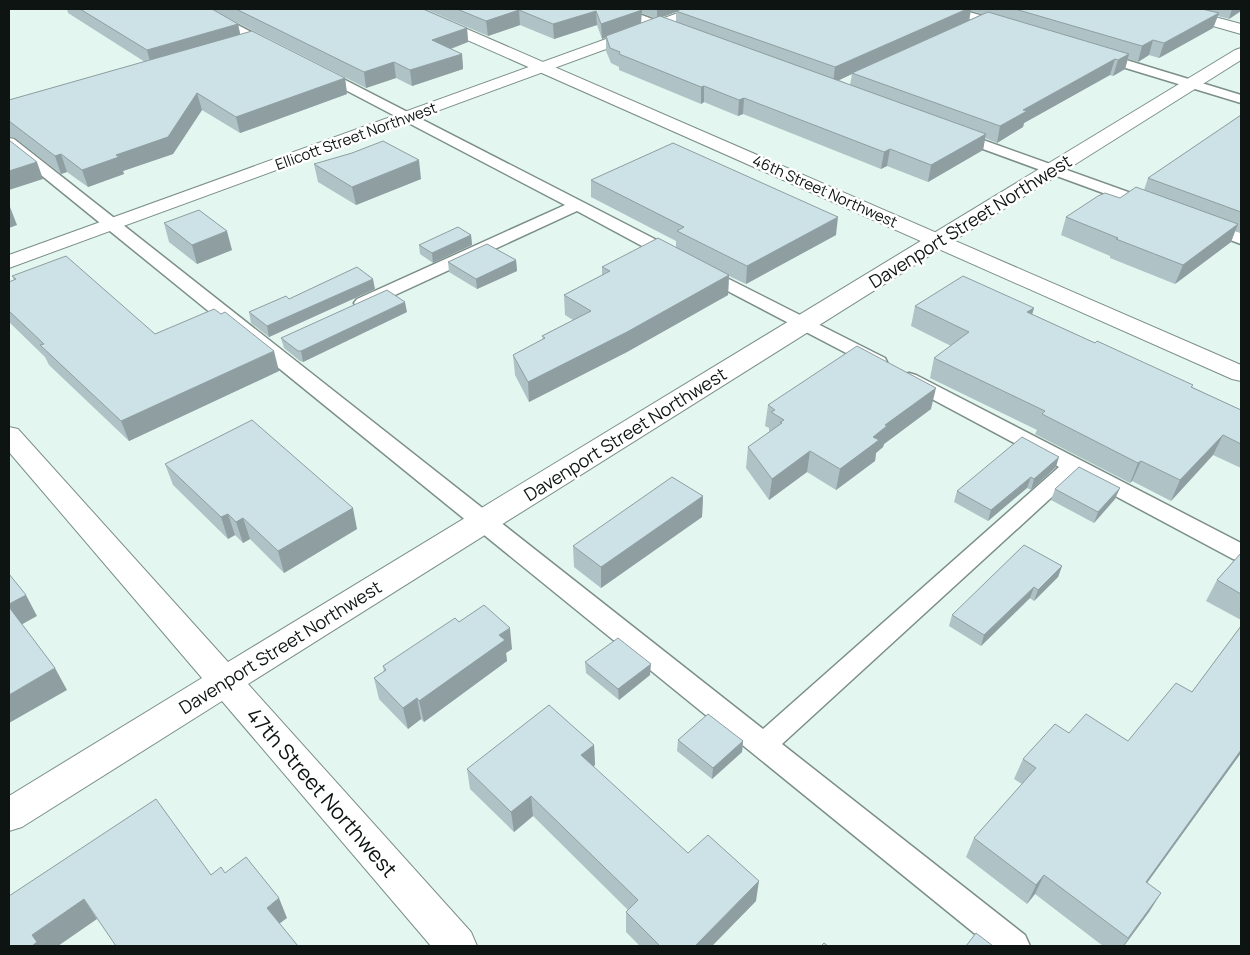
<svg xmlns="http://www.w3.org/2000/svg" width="1250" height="955" font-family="Manrope,sans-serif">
<rect width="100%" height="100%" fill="#e3f7f0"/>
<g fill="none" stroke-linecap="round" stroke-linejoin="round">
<g stroke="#7b8e88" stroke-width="3">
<g id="lane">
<polygon points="193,9 207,9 276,45 274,48 266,48"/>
<polygon points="609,9 625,9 677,28 679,31 677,34 669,34 611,11"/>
<polygon points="941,9 958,9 1005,22 1007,25 1001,29 943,11"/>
<polygon points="1100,52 1241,95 1241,103 1096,59 1094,56 1096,53"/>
<polygon points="320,67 680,252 682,256 680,260 668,260 577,211 369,307 363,308 357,307 354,303 357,299 565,205 315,74 314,71"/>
<polygon points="958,131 1156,202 1158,205 1156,208 1144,208 953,138 951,135 953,132"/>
<polygon points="9,138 14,139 763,729 1059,467 902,383 899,379 902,375 909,373 916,375 1241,543 1241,561 1233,559 1076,475 782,744 1025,935 1030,946 990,946 9,149"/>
<polygon points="1207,221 1241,233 1241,244 1201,229 1199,226 1201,223"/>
<polygon points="703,266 885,358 887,362 885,366 878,368 871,366 697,275 695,271 697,267"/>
</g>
</g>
<g stroke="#7b8e88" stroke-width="2">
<g id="street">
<polygon points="689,9 709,9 707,12 9,268 9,255"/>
<polygon points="1162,9 1185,9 1241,24 1241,34 1164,12"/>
<polygon points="1241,48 1241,60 248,684 471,932 477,946 431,946 222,701 22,827 9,831 9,796 202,678 9,452 9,427 18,429 228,662 1235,50"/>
</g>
</g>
<g stroke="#7b8e88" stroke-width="2">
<polygon id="secondary" points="402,9 421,9 1241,365 1241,381 1232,379 404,12"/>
</g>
<use href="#lane" fill="#fff" fill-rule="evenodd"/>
<use href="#street" fill="#fff" fill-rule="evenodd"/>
<use href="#secondary" fill="#fff" fill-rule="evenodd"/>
</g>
<g fill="#afc2c6" fill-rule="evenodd">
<polygon points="67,9 423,9 467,28 468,42 451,49 462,54 463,69 412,86 396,78 366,88 224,16 238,24 240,34 345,78 347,94 240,133 202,110 173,154 123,171 124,174 88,187 67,172 61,174 15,138 9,137 9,100 145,62 68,13"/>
<path d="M425,9h816v2l-12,8 -11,-3 -5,12 -54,30 -10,-3 -11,7 -10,-3 -3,10 -12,7 -3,-1 -86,48 -1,4 -26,16 -12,-5 -2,12 -55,32 -41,-16 -6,3 -138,-55 -5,2 -34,-14 -3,2 -82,-34v-3l-8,-4 -5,-12v-14l-4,2 -5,-14 -43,14 -34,-14 -32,11zM971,11l9,3h2l-13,6zM676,12v10l-14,-5zM641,13l14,5 -14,5zM852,74l-2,11 -11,-5z"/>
<polygon points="1241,115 1241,233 1235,231 1231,242 1175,284 1110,258 1110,256 1061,235 1066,217 1144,190 1148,178"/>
<polygon points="314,164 421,179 356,205 318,182"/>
<polygon points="591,180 836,235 746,284 729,276 728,295 627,352 529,402 515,375 513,355 543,339 542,336 573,320 565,315 564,295 602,275 602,267 676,248 676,241 591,197"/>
<polygon points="164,223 232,250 197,264 169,242"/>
<polygon points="471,235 472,245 433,263 420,254 419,245"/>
<polygon points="516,260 517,271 477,289 449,272 448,262"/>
<polygon points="12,276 155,334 279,371 129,441 49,365 45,357 9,322 9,282 14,280"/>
<polygon points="375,289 269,337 251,323 249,312 289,299"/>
<polygon points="915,306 1034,308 1032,314 1095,343 1193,385 1192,387 1241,410 1241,468 1213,455 1171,501 1132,481 1130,483 1035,434 1037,430 930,378 934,358 951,346 911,326"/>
<polygon points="407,312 303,362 300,361 284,348 281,338"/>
<polygon points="768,405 931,409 884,444 883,447 876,453 875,461 836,490 807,472 769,500 746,468 748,447 769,432 769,428 765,426"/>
<polygon points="165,464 357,529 284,573 250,539 243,543 235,535 228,539 173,485"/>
<polygon points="1056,467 1031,490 1027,488 988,521 954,502 957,491"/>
<polygon points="1055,489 1115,499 1094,523 1051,500"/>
<polygon points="703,496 702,517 601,588 574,567 573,546"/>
<polygon points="1241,553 1241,620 1206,601 1217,580"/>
<polygon points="1062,566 1058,577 1034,601 1030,598 981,646 949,626 952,615"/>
<polygon points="459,622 512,649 506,653 507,661 424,722 421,719 408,729 379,699 374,678 384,672 383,666"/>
<polygon points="1241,626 1241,753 1147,883 1161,893 1149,912 1124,946 1103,946 1035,894 1027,904 966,857 974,838 1022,784 1014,779 1023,759 1069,733 1128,741 1192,692"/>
<polygon points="585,662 650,675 619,700 586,673"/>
<polygon points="678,740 743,741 742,752 712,779 677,751"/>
<polygon points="594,745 595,765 593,767 688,853 756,901 712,946 640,946 626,932 626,912 628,910 533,816 514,832 470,789 467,769"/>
</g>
<g fill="#8f9ea1">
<polygon points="657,9 684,9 657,19"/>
<polygon points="967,9 971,9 969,21 852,73 852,74 833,83 835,67"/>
<polygon points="1232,9 1241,9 1241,11 1229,19"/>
<polygon points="519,10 520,25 488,36 486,21"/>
<polygon points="642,10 641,24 602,39 601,24"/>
<polygon points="596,11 597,25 554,39 553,24"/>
<polygon points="1219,13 1213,28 1159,58 1164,43"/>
<polygon points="238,24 241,38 151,65 147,50"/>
<polygon points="467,28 468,42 434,55 432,40"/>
<polygon points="1153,40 1149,55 1138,62 1142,46"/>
<polygon points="462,54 463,69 412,86 410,70"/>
<polygon points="1129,54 1125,69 1113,76 1118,60"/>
<polygon points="1115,59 1110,75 1024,123 1023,127 997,143 1000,126 1023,110"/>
<polygon points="394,62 396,78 366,88 364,72"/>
<polygon points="345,78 347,94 240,133 236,117"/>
<polygon points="704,86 704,102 701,104 701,87"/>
<polygon points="197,93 202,110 173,154 123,171 124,174 88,187 82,170 116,155"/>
<polygon points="744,98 743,114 738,116 739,100"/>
<polygon points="986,134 983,150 928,182 931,165"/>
<polygon points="890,149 887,166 881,169 884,152"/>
<polygon points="61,154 67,172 61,174 55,156"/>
<polygon points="419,160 421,179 356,205 352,187"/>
<polygon points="37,162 43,179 9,190 9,171"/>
<polygon points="9,207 10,207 17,225 9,228"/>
<polygon points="838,217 836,235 746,284 747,266"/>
<polygon points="1238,224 1231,242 1175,284 1183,265"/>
<polygon points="227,231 232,250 197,264 192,245"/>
<polygon points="471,235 472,245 433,263 432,253"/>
<polygon points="516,260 517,271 477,289 476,279"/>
<polygon points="729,275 728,295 627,352 529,402 528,382"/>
<polygon points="373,279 375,289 269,337 267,326"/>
<polygon points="405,302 407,312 303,362 301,351"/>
<polygon points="1034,308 1028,327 1027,312"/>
<polygon points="274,351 279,371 129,441 121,421"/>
<polygon points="936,388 931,409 884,444 883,447 876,453 875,461 836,490 840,469 885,425"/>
<polygon points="1223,435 1213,455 1171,501 1180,480"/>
<polygon points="810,451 807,472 769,500 772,479"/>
<polygon points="1059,457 1056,467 1031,490 1034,479"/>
<polygon points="1141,461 1132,481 1130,483 1138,463"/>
<polygon points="1031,477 1027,488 988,521 991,510"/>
<polygon points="1120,488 1115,499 1094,523 1098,512"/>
<polygon points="703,496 702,517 601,588 601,567"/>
<polygon points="353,508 357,529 284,573 278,551"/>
<polygon points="228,514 235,535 228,539 221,517"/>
<polygon points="243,518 250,539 243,543 236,522"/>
<polygon points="1062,566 1058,577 1034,601 1038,590"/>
<polygon points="1034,587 1030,598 981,646 984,635"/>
<polygon points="26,595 37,616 19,626 9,608 9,604"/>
<polygon points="510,628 512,649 506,653 507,661 424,722 419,701 499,635"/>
<polygon points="651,664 650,675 619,700 618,689"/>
<polygon points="55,668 67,690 9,723 9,695"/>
<polygon points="417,698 421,719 408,729 403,708"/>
<polygon points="743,741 742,752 712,779 713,768"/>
<polygon points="594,745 595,765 582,776 581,755"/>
<polygon points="1241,750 1241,753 1134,901 1146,882"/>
<polygon points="531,796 533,816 514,832 511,812"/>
<polygon points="1044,875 1035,894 1027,904 1036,885"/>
<polygon points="759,881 756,901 712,946 695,946"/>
<polygon points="1161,893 1149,912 1124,946 1123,946"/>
<polygon points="279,898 287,918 275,927 267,908"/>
<polygon points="84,899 97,919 58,946 32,946 32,935"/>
</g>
<g fill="#cce2e6" stroke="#8f9ea1">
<polygon points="80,9 212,9 238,24 147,50"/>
<polygon points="236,9 423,9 467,28 432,40 462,54 410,70 394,62 364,72"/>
<polygon points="457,9 639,9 642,10 601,24 596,11 553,24 519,10 486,21"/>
<polygon points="682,9 967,9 835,67 676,11"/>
<polygon points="1015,9 1202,9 1219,13 1164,43 1153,40 1142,46"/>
<polygon points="988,12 1129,54 1118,60 1115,59 1023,110 1027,111 1000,126 852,73"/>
<polygon points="660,16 986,134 931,165 890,149 884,152 744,98 739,100 704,86 701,87 619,54 620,52 610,48 606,36"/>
<polygon points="252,31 345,78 236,117 197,93 168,137 116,155 119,157 82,170 61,154 55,156 9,121 9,100"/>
<polygon points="1241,115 1241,212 1148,178"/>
<polygon points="9,140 37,162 9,171"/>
<polygon points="383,141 419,160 352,187 314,164 352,153"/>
<polygon points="673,143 838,217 747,266 677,231 684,227 591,180"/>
<polygon points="1136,187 1238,224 1183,265 1116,239 1118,238 1066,217 1098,196 1105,193 1120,198"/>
<polygon points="199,210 227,231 192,245 164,223"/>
<polygon points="458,227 471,235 432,253 419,245"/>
<polygon points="658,238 729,275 627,332 528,382 513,355 545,338 542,336 591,311 564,295 610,271 602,267"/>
<polygon points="487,244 516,260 476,279 448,262"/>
<polygon points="66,256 155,334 214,309 221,314 225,312 274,351 121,421 40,345 44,344 9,311 9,282 16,279 12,276"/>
<polygon points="357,267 373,279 267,326 249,312 286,296 289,299"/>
<polygon points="963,276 1034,308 1027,312 1095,343 1097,341 1193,385 1191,387 1241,410 1241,444 1223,435 1180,480 1141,461 1138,463 1042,414 1045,411 934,358 969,332 915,306"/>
<polygon points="387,290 405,302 301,351 298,351 281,338"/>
<polygon points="857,346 936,388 885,425 887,426 873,437 879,440 840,469 810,451 772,479 748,447 782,423 780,422 784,420 771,412 775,410 768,405"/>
<polygon points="252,420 353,508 278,551 243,518 236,522 228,514 221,517 165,464"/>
<polygon points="1022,437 1059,457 1034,479 1031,477 991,510 957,491"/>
<polygon points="1079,467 1120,488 1098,512 1055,489"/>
<polygon points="672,477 703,496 601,567 573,546"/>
<polygon points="1024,545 1062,566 1038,590 1034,587 984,635 952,615"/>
<polygon points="1241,553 1241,594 1217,580"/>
<polygon points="9,574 26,595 9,604"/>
<polygon points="484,605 510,628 499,635 505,640 419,701 417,698 403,708 374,678 386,670 383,666 455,618 459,622"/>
<polygon points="9,607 55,668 9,695"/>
<polygon points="1241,626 1241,750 1146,882 1161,893 1128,938 1044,875 1036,885 974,838 1036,768 1023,759 1055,724 1069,733 1086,714 1128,741 1176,683 1192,692"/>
<polygon points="618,638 651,664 618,689 585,662"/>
<polygon points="549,705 594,745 581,755 688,853 708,835 759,881 695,946 660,946 626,912 638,900 531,796 511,812 467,769"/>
<polygon points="708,714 743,741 713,768 678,740"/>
<polygon points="156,799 211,875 221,867 225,873 246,857 279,898 267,908 298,946 116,946 84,899 32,935 37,942 32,946 9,946 9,896"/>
<polygon points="976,933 993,946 966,946"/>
<polygon points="824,943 828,946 821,946"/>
</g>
<g text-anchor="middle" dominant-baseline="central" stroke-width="5" stroke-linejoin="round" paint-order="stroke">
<g font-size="15" fill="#0d1411" stroke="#fff">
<text transform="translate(356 136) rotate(-20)">Ellicott Street Northwest</text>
<text transform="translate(825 191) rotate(24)">46th Street Northwest</text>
</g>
<g font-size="18" fill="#0d1411" stroke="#fff">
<text transform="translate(970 221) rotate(-32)">Davenport Street Northwest</text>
<text transform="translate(625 434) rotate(-32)">Davenport Street Northwest</text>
<text transform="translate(280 647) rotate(-32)">Davenport Street Northwest</text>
</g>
<g font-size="21" fill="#0d1411" stroke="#fff">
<text transform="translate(322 792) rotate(49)">47th Street Northwest</text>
</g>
</g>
<rect width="1250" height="955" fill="none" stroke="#0d1411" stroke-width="20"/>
</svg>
